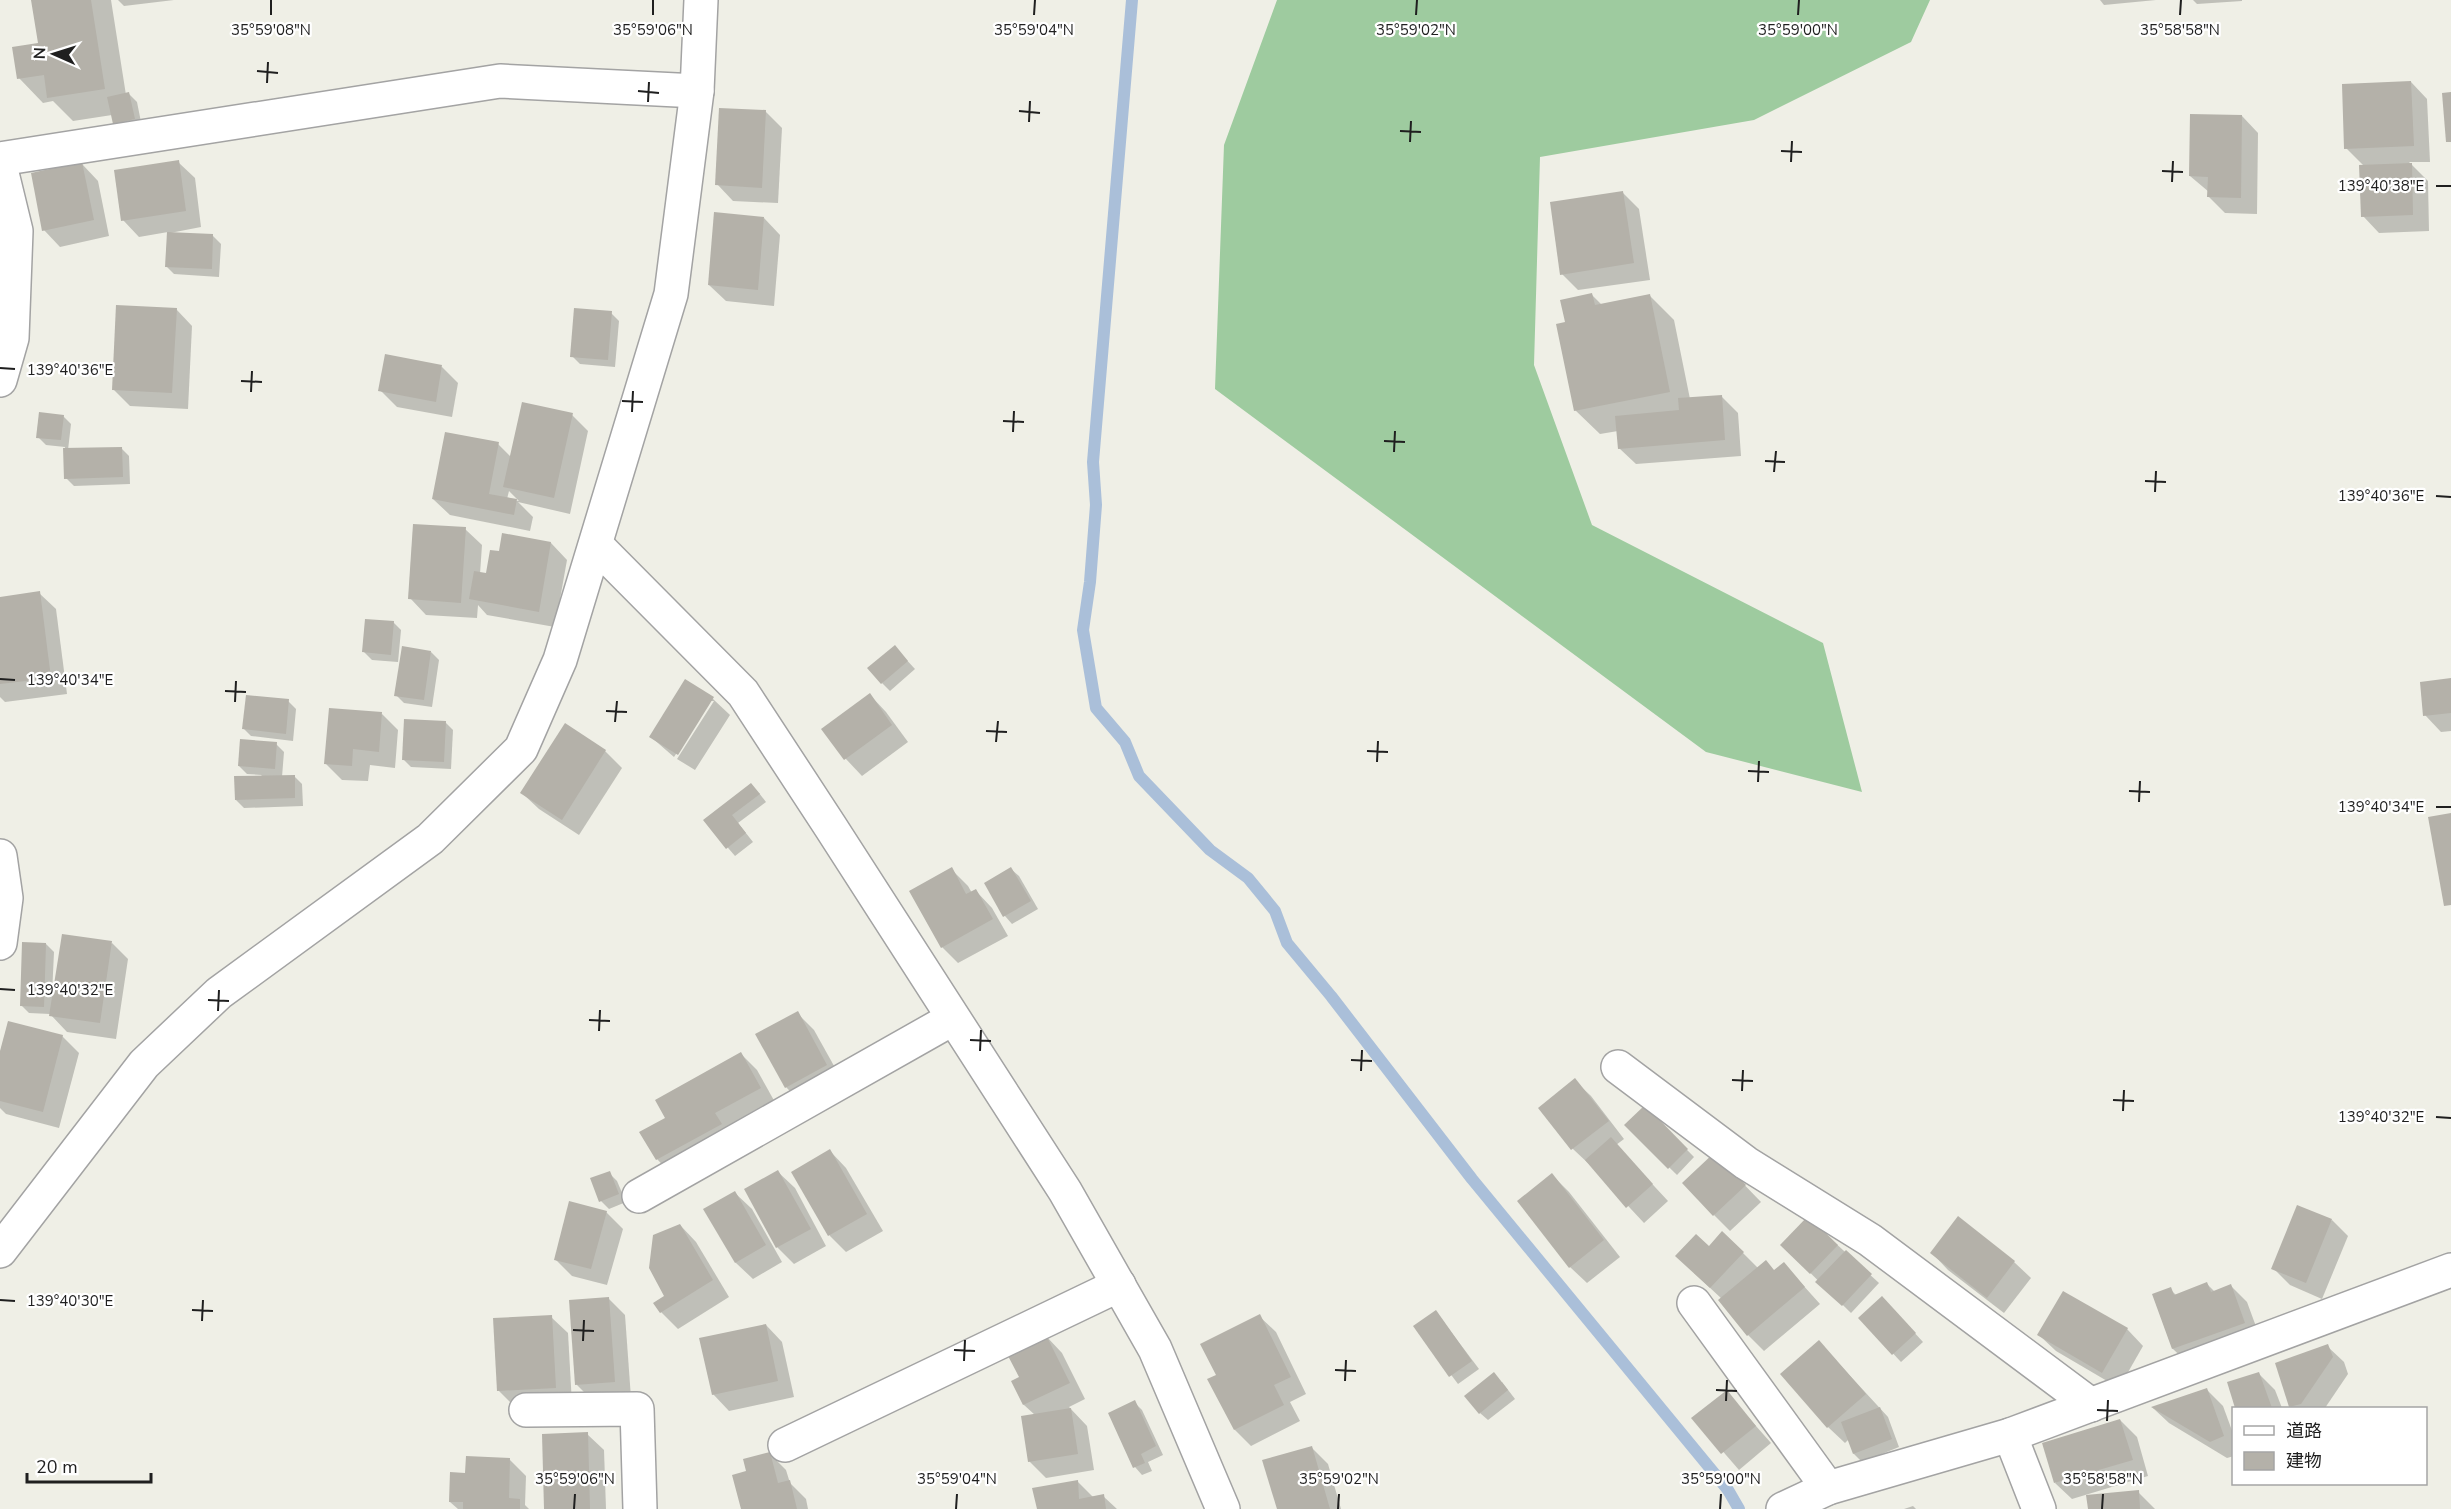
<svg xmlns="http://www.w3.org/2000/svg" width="2451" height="1509" font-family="'Nunito Sans','Noto Sans JP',sans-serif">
<rect width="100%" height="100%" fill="#efefe6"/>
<polygon fill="#9ecb9f" points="1277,0 1930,0 1911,42 1754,120 1540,157 1534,365 1592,525 1823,643 1862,792 1706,752 1215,389 1224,145"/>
<g fill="#0003" fill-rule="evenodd">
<polygon points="32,0 111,0 126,95 129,94 137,102 142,127 122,132 114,124 112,115 73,121 53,101 43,103 19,78 39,45"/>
<polygon points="118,0 174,0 124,6"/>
<polygon points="2100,0 2156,0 2104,5"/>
<polygon points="2193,0 2242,0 2242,1 2197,4"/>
<polygon points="2411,82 2427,99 2430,162 2409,162 2428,181 2429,231 2379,233 2363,216 2364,166 2346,148"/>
<polygon points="765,111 782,128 778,203 733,201 717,184"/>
<polygon points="2242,116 2258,133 2257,214 2225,213 2209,197 2209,192 2190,176"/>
<polygon points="178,162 195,178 201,227 170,233 213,236 221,244 219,277 174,274 166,266 168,232 139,237 123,220"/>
<polygon points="82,164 98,181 109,236 60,247 44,230"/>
<polygon points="1623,193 1639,209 1650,280 1578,290 1562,274"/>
<polygon points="764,218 780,235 774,306 726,301 709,285"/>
<polygon points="1592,295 1602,305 1649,295 1674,320 1690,399 1721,396 1738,413 1741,456 1636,464 1619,448 1618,431 1600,434 1575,410 1567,324"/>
<polygon points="176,309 192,326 188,409 130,406 114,390"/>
<polygon points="611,313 619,321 615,367 580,364 572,356"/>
<polygon points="442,367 458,383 452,417 397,407 380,390"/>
<path d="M572,415l16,16 -18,83 -52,-12 15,15 -3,14 -80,-16 -17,-16 65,-55 13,13zM509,491l10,10 -12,-2z"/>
<polygon points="63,416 71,424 68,450 121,448 129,456 130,484 74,486 66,478 65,447 46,445 38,437"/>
<polygon points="465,529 482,545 480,574 487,575 501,553 551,543 567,560 555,627 487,615 478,605 477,618 426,615 410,598"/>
<polygon points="39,593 56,609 67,694 5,702 0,697 0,598"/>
<polygon points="393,622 401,630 398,662 372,660 364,652"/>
<polygon points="431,652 439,660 432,707 404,703 396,695"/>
<polygon points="902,655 915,669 890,691 882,683"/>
<polygon points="2451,679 2451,731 2441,732 2425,715"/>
<polygon points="686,681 713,699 730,715 695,770 677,759 714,701 711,701 674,757 651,737"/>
<polygon points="870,695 886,712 908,742 862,776 846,759 823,730"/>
<polygon points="288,701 296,709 293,741 251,736 243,728"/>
<polygon points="382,714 398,730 395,768 370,765 368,781 342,780 325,763"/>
<polygon points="445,722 453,730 451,769 411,767 403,759"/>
<polygon points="566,725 605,751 622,768 579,835 539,809 522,793"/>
<polygon points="276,744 284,752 282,777 294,776 302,784 303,806 244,808 236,800 262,775 247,774 239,766"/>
<polygon points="759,793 766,802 738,823 753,842 735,856 705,821"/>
<polygon points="951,869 968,886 972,893 976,891 992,908 1008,936 958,963 942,947"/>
<polygon points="1011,869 1019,876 1038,909 1012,924 1005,916 986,883"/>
<polygon points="112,943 128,959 116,1039 67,1032 50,1014 29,1013 21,1005 46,944 54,952 52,995 54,995"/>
<polygon points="797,1013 814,1030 843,1082 802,1104 786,1087"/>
<polygon points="62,1036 79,1053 59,1128 6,1114 0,1108 0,1057"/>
<polygon points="741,1054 757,1070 776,1104 673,1176 657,1159 667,1118"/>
<polygon points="1574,1080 1591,1096 1624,1139 1616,1145 1668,1201 1644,1223 1590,1165 1573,1149 1540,1108"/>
<polygon points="1645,1107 1694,1157 1677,1175 1626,1125"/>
<polygon points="830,1151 846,1168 883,1231 846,1252 830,1236 793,1173"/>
<polygon points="1731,1171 1761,1202 1730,1231 1714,1215"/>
<polygon points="778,1172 795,1188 826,1246 794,1264 777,1247 746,1190"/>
<polygon points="609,1173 617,1181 626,1202 609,1209 601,1201"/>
<polygon points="1552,1175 1569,1192 1620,1257 1587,1283 1570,1267 1519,1201"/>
<polygon points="735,1193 752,1209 782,1262 753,1279 736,1263 705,1209"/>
<polygon points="606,1212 623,1229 607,1285 572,1276 555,1259"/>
<polygon points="1808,1218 1879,1283 1851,1313 1782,1245"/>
<polygon points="2332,1220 2348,1236 2322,1299 2290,1285 2273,1268"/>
<polygon points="680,1225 696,1242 729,1297 678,1329 661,1312"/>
<polygon points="1709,1248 1743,1253 1758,1268 1775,1271 1784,1264 1820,1304 1764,1351 1748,1335 1722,1299 1694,1273"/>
<polygon points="1932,1253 2014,1262 2031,1278 2004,1313 1948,1270"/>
<polygon points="2207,1284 2215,1292 2231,1286 2247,1302 2261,1340 2190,1365 2173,1349 2154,1295 2170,1289 2177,1296"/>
<polygon points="609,1299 625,1315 631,1398 593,1401 577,1385"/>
<polygon points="1890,1306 1923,1342 1901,1362 1860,1318"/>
<polygon points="1436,1312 1479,1369 1458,1384 1415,1327"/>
<polygon points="1259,1316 1276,1332 1306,1394 1290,1402 1300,1421 1251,1446 1235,1430 1218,1375"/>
<polygon points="551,1317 568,1333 572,1404 515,1407 498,1390"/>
<polygon points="766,1325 782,1342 794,1397 729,1411 713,1394"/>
<polygon points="2127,1329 2143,1346 2119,1388 2056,1351 2039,1335"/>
<polygon points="1046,1336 1062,1353 1085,1399 1069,1407 1087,1426 1094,1470 1046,1478 1029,1461 1035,1415 1024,1405 1013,1381 1021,1378"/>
<polygon points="1819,1342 1888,1417 1899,1447 1862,1462 1854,1454 1849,1439 1845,1443 1828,1427"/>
<polygon points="2327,1346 2344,1362 2348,1374 2325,1408 2292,1408 2290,1407"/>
<polygon points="2259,1374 2275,1390 2282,1408 2237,1408 2229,1383"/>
<polygon points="1502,1382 1515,1399 1488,1420 1480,1413"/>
<polygon points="2206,1389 2223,1406 2234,1436 2234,1456 2227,1458 2169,1423 2153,1408"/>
<polygon points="1726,1392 1771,1443 1739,1470 1694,1418"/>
<polygon points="1134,1402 1142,1410 1163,1455 1148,1462 1152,1471 1142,1475 1135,1467"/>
<polygon points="2120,1420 2137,1437 2148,1476 2072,1499 2055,1483"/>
<polygon points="587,1434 604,1450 606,1509 546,1509"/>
<polygon points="1311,1447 1328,1464 1341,1509 1278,1509"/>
<polygon points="770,1454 786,1470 790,1483 806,1499 808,1509 743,1509"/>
<polygon points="510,1460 526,1476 525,1505 529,1509 458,1509 450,1502 466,1474"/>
<polygon points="1077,1481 1094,1498 1103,1496 1117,1509 1038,1509"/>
<polygon points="2138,1492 2155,1509 2089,1509"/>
<polygon points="1913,1506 1916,1509 1904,1509"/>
</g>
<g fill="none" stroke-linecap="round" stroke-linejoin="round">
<polyline stroke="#aabfd9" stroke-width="12" points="1132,0 1093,462 1096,505 1090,582 1083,630 1096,708 1125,742 1139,776 1210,850 1248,878 1275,911 1287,943 1331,996 1472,1179 1728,1490 1739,1509"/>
</g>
<g fill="#b4b1a9">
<polygon points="31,0 91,0 105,89 47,98 44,75 17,79 12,47 38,43"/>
<polygon points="2411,81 2414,146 2344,149 2342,84"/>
<polygon points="129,92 135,119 113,124 107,97"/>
<polygon points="2451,92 2451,142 2446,142 2442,93"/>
<polygon points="719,108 766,110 762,188 715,185"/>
<polygon points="2190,114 2242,115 2241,198 2207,197 2208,177 2189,176"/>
<polygon points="179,160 186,211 121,221 114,170"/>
<polygon points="82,162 94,220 42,231 31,173"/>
<polygon points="2412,163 2413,215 2361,217 2359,165"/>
<polygon points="1623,191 1634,263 1560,275 1550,202"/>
<polygon points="714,212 764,217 758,290 708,285"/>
<polygon points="167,232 213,234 212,269 165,267"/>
<polygon points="1592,293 1595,305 1650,294 1670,392 1574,411 1556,324 1565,322 1560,300"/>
<polygon points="116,305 177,308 172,393 112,390"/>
<polygon points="574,308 612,311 608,360 570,357"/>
<polygon points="385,354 442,365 436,402 378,391"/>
<polygon points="1722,395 1725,440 1618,449 1615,416 1679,410 1678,398"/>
<polygon points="522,402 573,413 554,498 503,487"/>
<polygon points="39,412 64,415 61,440 36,438"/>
<polygon points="445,432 499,442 489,494 517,499 514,515 432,499"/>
<polygon points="122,447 123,477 64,479 63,448"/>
<polygon points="413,524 466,527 461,603 408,599"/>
<polygon points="502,533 551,542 539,612 469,599 474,571 486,573 490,550 499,551"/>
<polygon points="40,591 51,678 0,684 0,597"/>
<polygon points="365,619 394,621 391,655 362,652"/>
<polygon points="895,645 908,661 881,684 867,668"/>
<polygon points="402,646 431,651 424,700 394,696"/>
<polygon points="2451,678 2451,713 2423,716 2420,682"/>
<polygon points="685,679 714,697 678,755 649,737"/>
<polygon points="870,693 892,725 844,760 821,729"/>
<polygon points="246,695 289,699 286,734 242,729"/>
<polygon points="329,708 382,712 379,752 353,749 352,766 324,764"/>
<polygon points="404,719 446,721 444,762 402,760"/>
<polygon points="565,723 606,750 562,820 520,793"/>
<polygon points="240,739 277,742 275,769 238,766"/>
<polygon points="295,775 295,798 235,800 234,776"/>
<polygon points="751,783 760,794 732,815 746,833 726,849 703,820"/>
<polygon points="2451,813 2451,905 2444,906 2428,817"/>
<polygon points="952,867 966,894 976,889 993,919 941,948 909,891"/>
<polygon points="1011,867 1031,901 1003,917 984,883"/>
<polygon points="62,934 112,941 100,1023 49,1016"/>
<polygon points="22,942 46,943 44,1007 20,1006"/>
<polygon points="798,1011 827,1065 785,1088 755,1034"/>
<polygon points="8,1021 63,1035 43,1112 0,1101 0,1051"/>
<polygon points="741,1052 761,1088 715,1113 722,1124 656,1160 639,1132 665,1118 655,1100"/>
<polygon points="1575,1078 1609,1121 1571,1150 1538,1108"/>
<polygon points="1645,1105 1688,1149 1668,1169 1624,1125"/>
<polygon points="1611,1137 1653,1184 1626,1208 1585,1160"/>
<polygon points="830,1149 867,1214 828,1236 791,1172"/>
<polygon points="1715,1152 1746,1185 1713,1216 1682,1183"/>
<polygon points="778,1170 811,1229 776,1248 744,1189"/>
<polygon points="610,1171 619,1194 599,1202 590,1178"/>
<polygon points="1552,1173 1604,1240 1569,1268 1517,1201"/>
<polygon points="735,1191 766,1245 735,1263 703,1209"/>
<polygon points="569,1201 607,1211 591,1269 554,1260"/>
<polygon points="2297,1205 2332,1219 2306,1283 2271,1269"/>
<polygon points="1808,1216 1838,1245 1810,1274 1780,1245"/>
<polygon points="1958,1216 2015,1261 1987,1298 1930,1253"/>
<polygon points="680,1224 713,1280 660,1313 653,1303 664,1296 649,1268 653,1235"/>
<polygon points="1722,1231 1744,1252 1710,1288 1675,1256 1696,1234 1709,1246"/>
<polygon points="1846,1250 1872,1274 1842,1306 1815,1282"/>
<polygon points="1766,1260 1774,1270 1784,1262 1805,1287 1747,1336 1718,1300"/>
<polygon points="2207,1282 2211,1292 2231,1284 2245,1323 2172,1349 2152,1294 2171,1287 2174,1295"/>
<polygon points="2063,1291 2128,1328 2102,1373 2037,1335"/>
<polygon points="1882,1296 1916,1333 1892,1355 1858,1318"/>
<polygon points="609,1297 615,1382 575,1385 569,1300"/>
<polygon points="1436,1310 1472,1361 1449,1377 1413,1326"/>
<polygon points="1260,1314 1291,1377 1274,1385 1284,1405 1234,1430 1207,1379 1216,1375 1200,1344"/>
<polygon points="552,1315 556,1388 497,1391 493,1318"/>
<polygon points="766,1324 778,1381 712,1395 699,1338"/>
<polygon points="1046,1335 1070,1383 1023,1405 1011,1381 1019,1377 1007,1354"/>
<polygon points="1819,1340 1866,1394 1827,1428 1780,1374"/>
<polygon points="2328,1344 2333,1357 2301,1404 2289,1407 2275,1363"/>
<polygon points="1494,1372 1508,1390 1479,1414 1464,1396"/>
<polygon points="2259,1372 2272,1408 2235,1408 2227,1382"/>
<polygon points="2207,1388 2224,1436 2210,1442 2151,1407"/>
<polygon points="1727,1390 1756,1426 1721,1454 1691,1418"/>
<polygon points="1135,1400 1156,1446 1141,1454 1145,1463 1133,1468 1108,1413"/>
<polygon points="1880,1407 1892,1439 1853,1454 1841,1422"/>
<polygon points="1071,1408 1078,1454 1028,1462 1021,1416"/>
<polygon points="2120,1419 2133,1460 2054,1483 2042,1443"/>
<polygon points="588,1432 590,1509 544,1509 542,1434"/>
<polygon points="1312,1446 1330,1509 1277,1509 1262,1460"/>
<polygon points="770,1452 778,1483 790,1480 797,1509 741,1509 732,1475 746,1471 743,1459"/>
<polygon points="466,1456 510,1458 509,1498 520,1499 520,1509 463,1509 463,1502 449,1502 450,1472 465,1473"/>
<polygon points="1078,1480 1079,1499 1104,1494 1106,1509 1037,1509 1032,1488"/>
<polygon points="2139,1490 2140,1509 2088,1509 2086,1495"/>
</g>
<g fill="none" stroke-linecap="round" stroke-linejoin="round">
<g stroke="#a3a3a3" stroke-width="36">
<g id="street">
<polyline points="0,159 500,81 697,91"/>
<polyline points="0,165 16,231 12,338 0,380"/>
<polyline points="597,546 743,693 830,826 1065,1191 1155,1349 1223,1509"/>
<polyline points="0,856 6,898 0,943"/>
<polyline points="1618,1067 1746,1163 1870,1240 2091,1405"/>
<polyline points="639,1196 952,1019"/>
<polyline points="0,1251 144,1064 219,993 430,839 521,749 560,660 671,294 697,91 701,0"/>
<polyline points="1694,1303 1828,1488"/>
<polyline points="526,1410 637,1409 640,1509"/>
<polyline points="2010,1435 2039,1509"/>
<polyline points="785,1445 1119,1285"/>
<polyline points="1783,1509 1828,1488 2010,1435 2451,1270"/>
</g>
</g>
<use href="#street" stroke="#fff" stroke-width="33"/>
</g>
<path fill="none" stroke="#1f1f1f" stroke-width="2" d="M271,15v-15M653,15v-15M1034,15l1,-15M1416,15l1,-15M1798,15l1,-15M2180,15l1,-15M257,71l21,2M267,83l1,-21M638,91l21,2M648,102l1,-20M1019,111l21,2M1029,122l1,-21M1400,131l21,1M1410,142l1,-21M1781,151l21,1M1791,162l1,-21M2162,171l21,1M2172,182l1,-21M2436,186h15M0,368l15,1M241,381l21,1M251,392l1,-21M622,401l21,1M632,412l1,-21M1003,421l21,1M1013,432l1,-21M1384,441l21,1M1394,452l1,-21M1765,461l20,1M1774,472l2,-21M2145,481l21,1M2155,492l1,-21M2436,496l15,1M0,679l15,1M225,691l21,1M235,702l1,-21M606,711l21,1M615,722l2,-21M986,731l21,1M996,742l2,-21M1367,751l21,1M1377,762l1,-21M1748,771l21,1M1758,782l1,-21M2129,791l21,1M2139,802l1,-21M2436,807h15M0,989l15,1M208,1000l21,1M218,1011l1,-21M589,1020l21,1M599,1031l1,-21M970,1040l21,1M980,1051l1,-21M1351,1060l21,1M1361,1071l1,-21M1732,1080l21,1M1742,1091l1,-21M2113,1100l21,1M2123,1111l1,-21M2436,1117l15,1M0,1300l15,1M192,1310l21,1M202,1321l1,-21M573,1330l21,1M583,1341l1,-21M954,1350l21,1M964,1361l1,-21M1335,1370l21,1M1345,1381l1,-21M1716,1390l21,1M1726,1401l1,-21M2097,1410l21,1M2107,1421l1,-21M574,1509l1,-15M956,1509l1,-15M1338,1509l1,-15M1720,1509l1,-15M2102,1509l1,-15"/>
<g font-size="15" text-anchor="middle" fill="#1f1f1f" stroke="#fff" stroke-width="4.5" stroke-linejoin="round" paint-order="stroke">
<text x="271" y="35">35°59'08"N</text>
<text x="653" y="35">35°59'06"N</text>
<text x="1034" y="35">35°59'04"N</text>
<text x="1416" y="35">35°59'02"N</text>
<text x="1798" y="35">35°59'00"N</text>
<text x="2180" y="35">35°58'58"N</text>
<text x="2381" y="191">139°40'38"E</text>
<text x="70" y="375">139°40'36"E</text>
<text x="2381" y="501">139°40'36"E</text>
<text x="70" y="685">139°40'34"E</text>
<text x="2381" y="812">139°40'34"E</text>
<text x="70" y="995">139°40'32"E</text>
<text x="2381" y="1122">139°40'32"E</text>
<text x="70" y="1306">139°40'30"E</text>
<text x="575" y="1484">35°59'06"N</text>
<text x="957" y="1484">35°59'04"N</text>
<text x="1339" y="1484">35°59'02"N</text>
<text x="1721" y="1484">35°59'00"N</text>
<text x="2103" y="1484">35°58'58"N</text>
</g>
<rect x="2232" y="1407" width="195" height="78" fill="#ffffff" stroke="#a5a5a5" stroke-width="1.5"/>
<rect x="2244" y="1426" width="30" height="9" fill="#ffffff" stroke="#a5a5a5" stroke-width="1.5"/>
<text x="2286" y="1437" font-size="18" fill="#1f1f1f">道路</text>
<rect x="2244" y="1452" width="30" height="18" fill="#b4b1a9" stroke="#a5a5a5" stroke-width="1.5"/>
<text x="2286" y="1467" font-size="18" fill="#1f1f1f">建物</text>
<g transform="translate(54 54) rotate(273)" stroke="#ffffff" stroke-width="4.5" paint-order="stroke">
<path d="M0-4.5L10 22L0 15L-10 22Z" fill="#1f1f1f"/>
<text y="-9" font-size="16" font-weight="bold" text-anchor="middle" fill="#1f1f1f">N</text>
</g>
<path d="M27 1473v9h124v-9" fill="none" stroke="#1f1f1f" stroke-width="3"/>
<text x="36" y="1473" font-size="18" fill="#1f1f1f" stroke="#ffffff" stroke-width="4.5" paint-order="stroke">20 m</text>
</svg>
